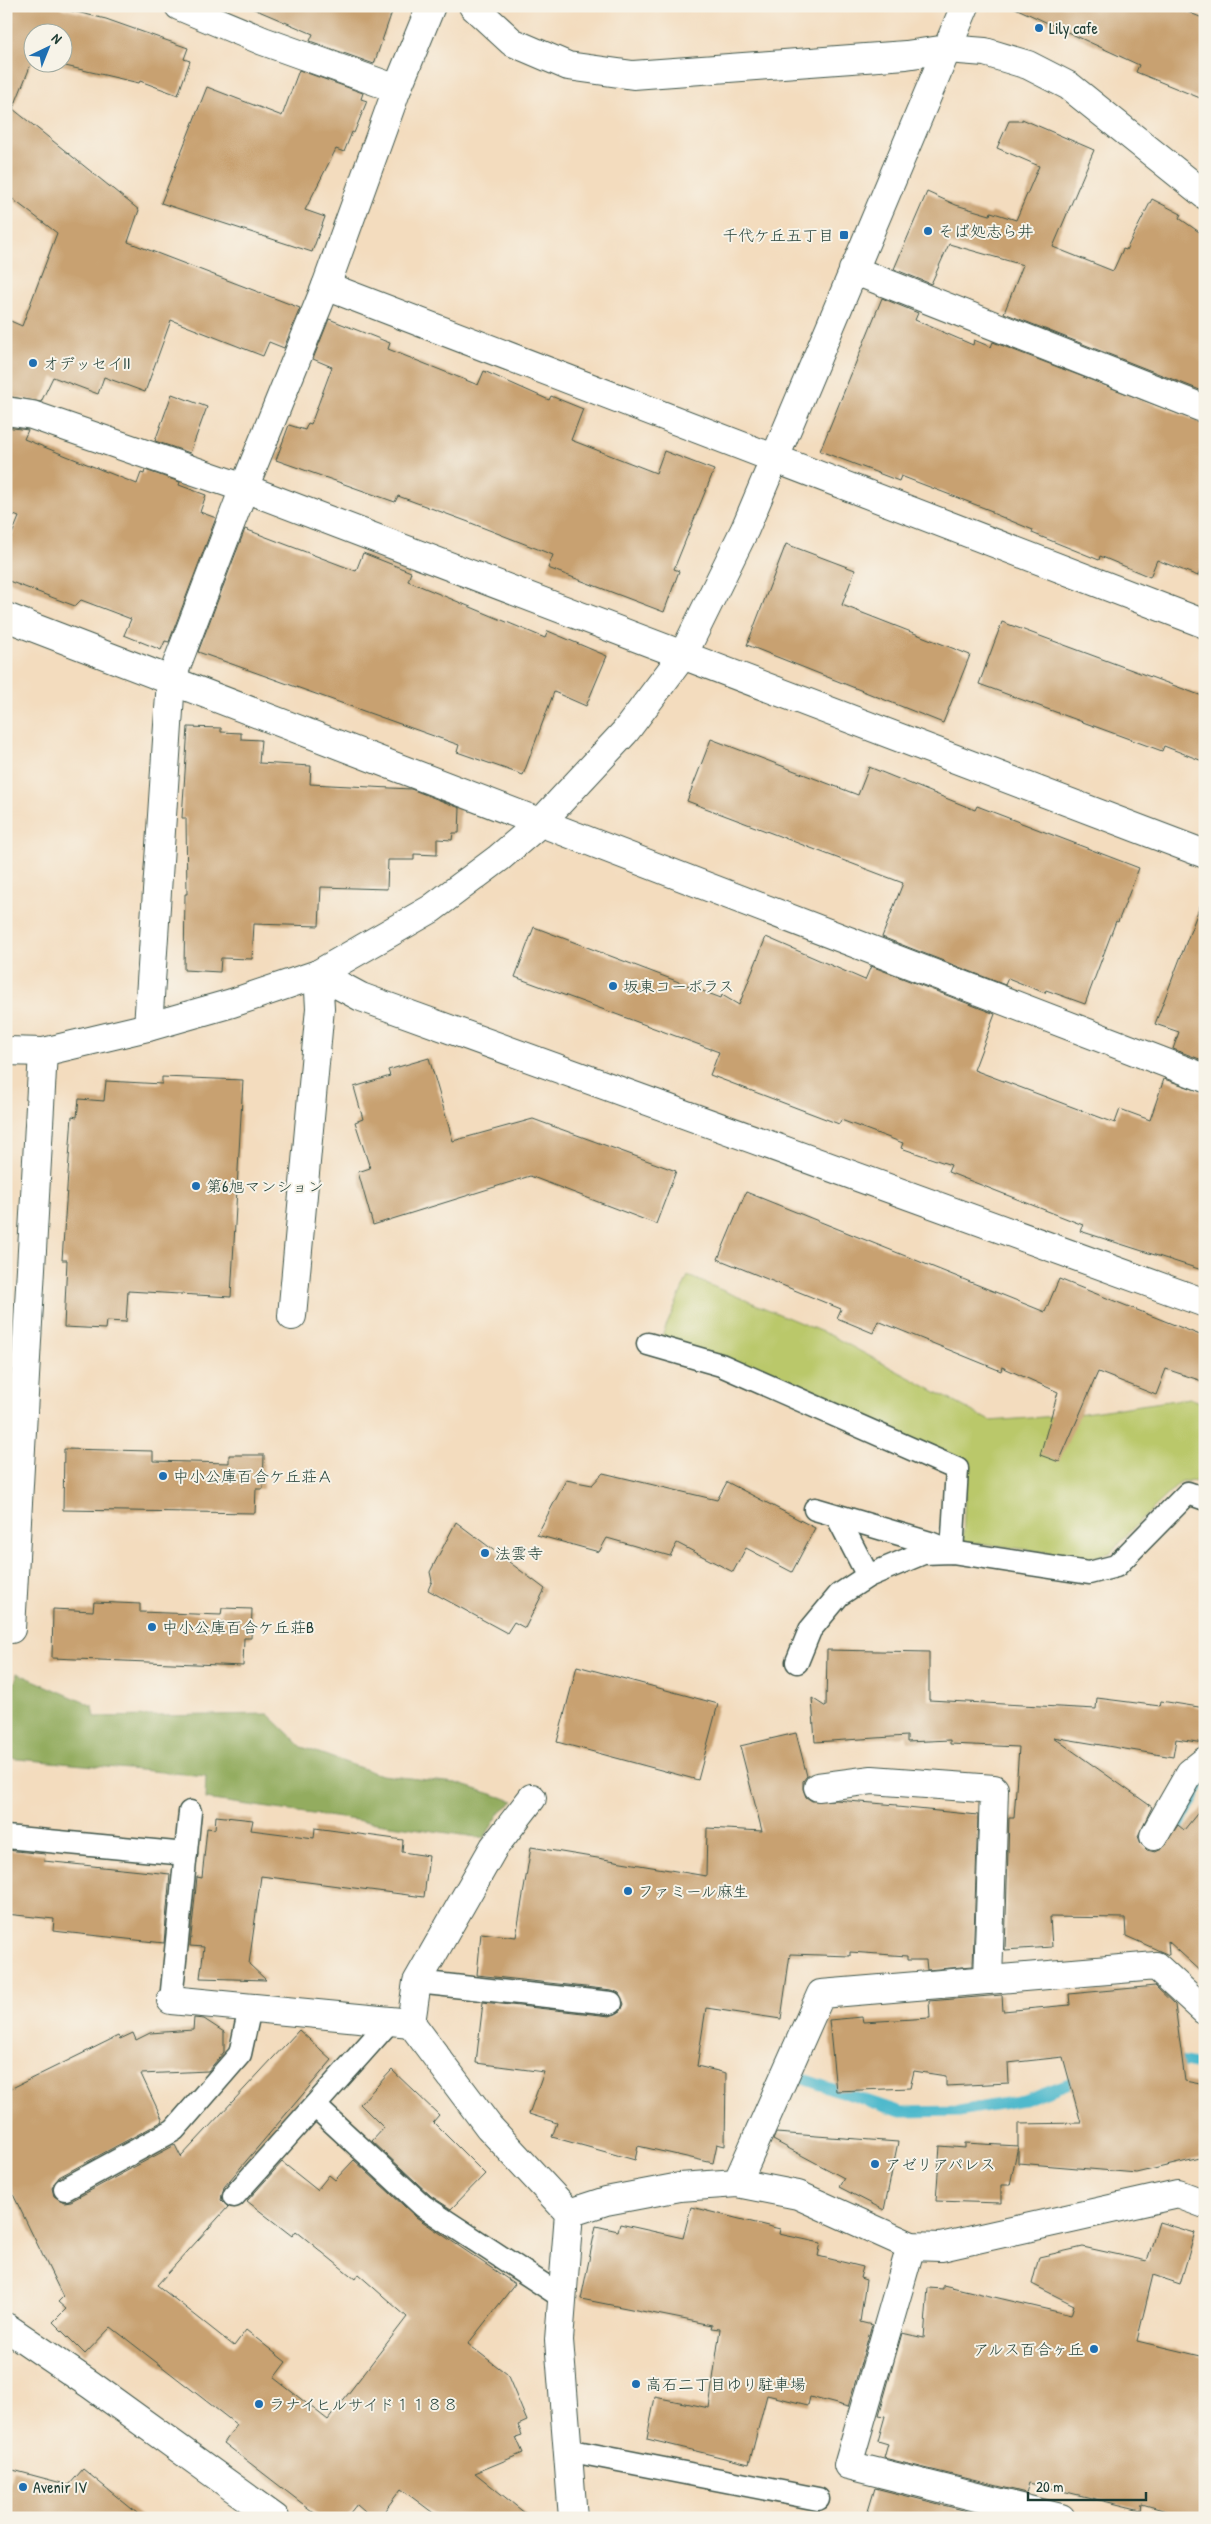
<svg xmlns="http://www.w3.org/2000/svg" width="1211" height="2524" font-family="'Patrick Hand','Klee One',sans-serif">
<rect width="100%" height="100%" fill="#f7f3e8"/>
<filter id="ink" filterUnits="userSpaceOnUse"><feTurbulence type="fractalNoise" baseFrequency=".02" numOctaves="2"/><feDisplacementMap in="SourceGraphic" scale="10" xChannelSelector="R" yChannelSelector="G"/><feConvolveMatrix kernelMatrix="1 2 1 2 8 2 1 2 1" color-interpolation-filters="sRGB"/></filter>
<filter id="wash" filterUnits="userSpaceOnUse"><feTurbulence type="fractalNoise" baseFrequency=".0096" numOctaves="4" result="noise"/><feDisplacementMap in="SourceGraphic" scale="20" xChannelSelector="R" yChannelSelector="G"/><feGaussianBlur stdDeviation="1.12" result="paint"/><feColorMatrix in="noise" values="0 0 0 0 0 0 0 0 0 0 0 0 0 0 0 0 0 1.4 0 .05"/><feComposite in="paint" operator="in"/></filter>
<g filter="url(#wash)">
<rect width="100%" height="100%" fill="#f3dcbe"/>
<polygon fill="#bac86a" stroke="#6c824f" points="688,1276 832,1336 990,1421 1070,1415 1190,1398 1205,1404 1205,1482 1182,1481 1131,1530 1110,1553 1089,1558 963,1541 966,1466 661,1338"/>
<polygon fill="#93ac5e" stroke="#597449" points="17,1673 93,1706 95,1717 268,1714 302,1747 381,1775 456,1783 514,1801 501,1811 484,1838 205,1799 206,1776 6,1758 6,1693 16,1680"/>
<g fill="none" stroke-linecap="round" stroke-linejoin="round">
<g stroke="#4fb9cc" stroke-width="11">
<polyline points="1172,1840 1202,1781 1205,1780"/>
<polyline points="1169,2059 1205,2066"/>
<polyline points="800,2078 901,2112 959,2111 1024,2100 1083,2078"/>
</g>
</g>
<g id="blocks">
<g fill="#c8a171">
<polygon points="6,6 51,6 106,19 188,48 184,59 190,61 178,95 140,81 139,83 48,62 62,62 62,32 32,32 32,62 13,109 139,210 128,242 300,308 284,348 269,342 263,356 171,320 145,392 104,377 98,394 53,377 41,402 6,396 6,319 22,326 57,233 6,194"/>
<polygon points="247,6 394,6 374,64 310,41 313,34"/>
<polygon points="1011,6 1173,6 1205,19 1205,100 1136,72 1139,65"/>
<polygon points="299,70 363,93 361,99 367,101 354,133 352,132 344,152 336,149 305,210 325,217 312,252 161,203 207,87 282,116"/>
<polygon points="1022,119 1094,150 1053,247 1113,271 1123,249 1126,250 1152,199 1181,214 1179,218 1205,236 1205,392 1004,313 1023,265 949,244 931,284 894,269 927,192 956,205 990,215 991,212 1016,220 1039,166 997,148 1009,121 1022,121"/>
<polygon points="882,298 918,313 915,320 973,345 974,340 991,347 993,342 1205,424 1205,558 1198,576 1157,560 1150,577 1100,556 1099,560 1032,533 1033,530 992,513 992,511 901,476 899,481 820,451"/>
<polygon points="329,319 390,343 388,349 478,385 484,371 549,400 551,396 583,409 571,440 656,473 664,451 714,470 674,569 679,571 664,612 548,568 553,555 466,521 398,496 395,502 276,460 289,425 305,430 308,423 311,424 332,367 313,359"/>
<polygon points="172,394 207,407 190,453 155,441"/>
<polygon points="6,427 28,430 24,439 137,484 141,473 144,474 145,470 180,482 179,485 206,495 200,512 216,518 169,642 165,641 161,650 124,635 131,619 81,600 75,606 6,580 6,549 19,517 6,512"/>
<polygon points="245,529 356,571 363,553 411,572 408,581 545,638 548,631 607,656 586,706 554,692 523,775 457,752 459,745 198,652"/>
<polygon points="786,544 855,570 842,605 970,655 943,723 747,645"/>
<polygon points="1002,622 1205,697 1205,762 1164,746 1162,751 979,684"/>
<polygon points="188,727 221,728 221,732 241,733 241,739 261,740 259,763 311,766 310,784 411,789 460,808 459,833 453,833 452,840 437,839 437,855 414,854 414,860 388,860 387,889 321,887 319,926 254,924 252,959 221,958 220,972 184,970 185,894 187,894 186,818 182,818"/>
<polygon points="711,739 858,795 869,767 975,810 977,806 1139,868 1118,922 1116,921 1085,1004 1046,990 1045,993 1008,978 1005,985 882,937 903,883 687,801"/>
<polygon points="1202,901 1205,902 1205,1061 1173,1049 1179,1032 1155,1024"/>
<polygon points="534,927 721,998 722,995 739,1005 766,937 865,980 871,966 995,1014 974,1070 1115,1123 1120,1109 1150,1120 1164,1079 1205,1093 1205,1271 1080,1231 1083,1225 948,1172 951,1165 901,1148 903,1143 841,1120 839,1124 710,1075 719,1052 515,977"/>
<polygon points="429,1058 453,1141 533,1119 676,1171 656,1224 530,1176 373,1225 358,1172 370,1168 355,1122 363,1119 354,1087 390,1076 388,1070"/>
<polygon points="162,1077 243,1080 231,1297 128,1291 126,1322 106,1321 105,1329 64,1327 67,1260 62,1260 72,1116 77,1117 79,1099 104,1101 106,1081 162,1084"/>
<polygon points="746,1192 1045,1312 1059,1279 1205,1337 1205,1382 1166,1369 1156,1395 1098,1372 1059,1462 1040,1455 1058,1392 1002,1367 1001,1371 878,1321 873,1333 837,1318 841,1309 718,1259"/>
<polygon points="64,1449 153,1451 153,1461 229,1463 229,1455 264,1455 263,1489 256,1489 255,1513 63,1510"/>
<polygon points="603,1473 717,1500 727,1482 815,1528 792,1572 746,1548 733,1572 677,1543 670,1556 607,1538 599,1552 537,1535 566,1480 592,1485"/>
<polygon points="456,1522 545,1589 525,1628 514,1622 507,1633 428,1590 432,1581 430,1572"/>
<polygon points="94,1602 140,1604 140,1612 221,1615 222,1608 252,1609 251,1638 244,1638 243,1666 52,1658 53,1609 93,1611"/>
<polygon points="827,1650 929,1652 929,1700 1096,1709 1097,1698 1160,1706 1161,1701 1205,1708 1205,1743 1176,1739 1173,1757 1053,1737 1152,1807 1138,1836 1141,1844 1147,1850 1155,1852 1162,1849 1178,1825 1184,1830 1205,1804 1205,1975 1168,1941 1169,1955 1126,1936 1125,1918 1050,1917 1052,1947 1005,1950 1009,1818 1014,1818 1019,1747 950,1744 950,1740 907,1742 907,1736 815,1742 812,1698 826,1707"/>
<polygon points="577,1666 718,1704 698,1780 557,1742"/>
<polygon points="796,1733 807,1776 803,1781 803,1789 806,1797 812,1801 836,1800 897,1805 897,1807 978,1815 973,1966 927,1970 926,1960 907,1960 907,1956 850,1952 850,1956 790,1954 781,2019 706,2008 697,2066 726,2073 725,2146 717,2144 713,2163 638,2146 635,2160 552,2137 557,2123 529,2114 544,2072 476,2063 483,2002 610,2016 621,2011 624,2004 619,1993 612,1990 477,1975 481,1933 516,1937 531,1847 706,1876 707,1828 762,1831 740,1746"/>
<polygon points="216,1816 253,1820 251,1830 314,1838 315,1828 403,1840 402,1852 429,1856 424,1897 261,1876 249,1964 266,1980 200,1978 204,1947 190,1946 197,1877 202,1878 207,1828 215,1829"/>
<polygon points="6,1850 45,1854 44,1861 170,1874 164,1943 53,1931 54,1919 6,1914"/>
<polygon points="1155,1986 1175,2005 1185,2081 1205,2085 1205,2117 1203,2116 1200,2158 1137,2173 1018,2163 1018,2124 1081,2123 1063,2057 1008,2063 1009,2083 946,2086 946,2076 914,2071 910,2088 836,2091 829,2020 862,2017 863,2022 930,2018 929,2001 1002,1995 1003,2011 1070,2005 1069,1994"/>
<polygon points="194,2018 204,2019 224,2032 224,2052 208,2071 141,2074 163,2121 59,2177 52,2188 54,2196 64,2202 71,2201 175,2145 181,2157 299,2030 332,2060 224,2187 221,2200 228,2207 157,2285 234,2346 246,2330 286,2362 274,2378 328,2420 407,2317 358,2274 355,2279 296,2231 292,2236 247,2201 282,2162 317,2190 329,2175 335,2180 354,2160 416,2217 515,2284 468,2344 507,2374 527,2421 518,2425 522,2435 516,2437 523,2453 475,2473 531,2518 440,2518 401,2489 379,2518 373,2518 357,2504 346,2518 321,2518 224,2443 237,2425 111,2327 85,2354 53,2322 66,2309 58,2302 63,2297 6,2180 6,2091 118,2036 120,2039 133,2033 136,2040 150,2033 193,2030"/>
<polygon points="392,2070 439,2115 433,2122 485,2174 451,2209 431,2196 372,2141 384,2128 360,2104"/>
<polygon points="776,2133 898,2142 884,2210 839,2187 844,2178 773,2140"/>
<polygon points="965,2143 1018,2146 1010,2185 1001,2185 1001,2203 936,2201 940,2146 965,2148"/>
<polygon points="691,2207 780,2229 779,2234 821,2243 818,2256 863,2267 860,2278 866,2280 860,2322 872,2325 848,2407 810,2397 808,2405 767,2395 749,2464 647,2439 655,2397 709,2408 720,2329 711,2328 712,2325 581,2299 596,2226 618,2231 620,2224 683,2238"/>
<polygon points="1159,2222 1195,2233 1180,2284 1153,2275 1137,2341 1205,2357 1205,2518 1191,2518 1142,2504 1141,2510 1029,2483 1026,2493 884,2458 888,2444 878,2441 885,2416 879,2415 902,2333 924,2338 928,2288 943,2289 943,2285 1071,2315 1074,2305 1032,2284 1039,2257 1083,2247 1147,2261"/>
<polygon points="83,2469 143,2518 6,2518 6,2497 13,2470 69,2485"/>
<polygon points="875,2488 995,2518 866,2518"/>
</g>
</g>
</g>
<g filter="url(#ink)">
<use href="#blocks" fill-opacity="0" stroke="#3f5549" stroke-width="1"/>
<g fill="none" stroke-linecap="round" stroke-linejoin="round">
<g stroke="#3f5549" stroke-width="25">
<g id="service">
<polyline points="648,1344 721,1365 957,1469 952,1552 930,1543 815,1509"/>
<polyline points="837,1516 868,1576"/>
<polyline points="797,1662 810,1630 839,1595 868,1576 923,1553 952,1552 1089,1573 1116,1566 1188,1493 1205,1499"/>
<polyline points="6,1837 186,1854"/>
<polyline points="417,1982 611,2003"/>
<polyline points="171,2000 190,1812"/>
<polyline points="315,2106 423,2206 562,2297"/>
<polyline points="65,2189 174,2130 240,2054 250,2008"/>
<polyline points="234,2196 390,2021"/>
<polyline points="567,2450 818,2499"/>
</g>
</g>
<g stroke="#3f5549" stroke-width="30">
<g id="minor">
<polyline points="179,6 263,41 397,89"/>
<polyline points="853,270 1205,409"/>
<polyline points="326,286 1205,624"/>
<polyline points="6,411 32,415 244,488 1205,854"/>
<polyline points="6,617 1205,1078"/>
<polyline points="318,974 361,997 1205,1303"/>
<polyline points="148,1027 171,680 244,488 326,286 397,89 431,6"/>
<polyline points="292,1316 320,1008 318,974"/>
<polyline points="6,1629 11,1629 43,1052"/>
<polyline points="818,1787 872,1780 994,1789 988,1980"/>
<polyline points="532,1798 494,1847 417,1982 411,2023 489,2127 569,2213 559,2340 573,2518"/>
<polyline points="1154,1836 1190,1773 1205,1761"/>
<polyline points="171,2000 411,2023"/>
<polyline points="737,2183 821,1994 1156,1966 1205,2011"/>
<polyline points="569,2213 606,2201 680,2187 737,2183 798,2195 911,2246 941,2247 1178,2194 1205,2204"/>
<polyline points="911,2246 848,2465 1061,2518"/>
<polyline points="6,2327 91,2385 275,2518"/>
</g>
</g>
<g stroke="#3f5549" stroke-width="30">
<g id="tertiary">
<polyline points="473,6 512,42 568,66 633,75 906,55 947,49 985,52 1028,65 1069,86 1205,195"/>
<polyline points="6,1051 43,1052 148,1027 232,1003 318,974 431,909 499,858 541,822 625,732 683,655 745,529 965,6"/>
</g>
</g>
<use href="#service" stroke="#fff" stroke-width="22"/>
<use href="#minor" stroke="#fff" stroke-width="28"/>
<use href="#tertiary" stroke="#fff" stroke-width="28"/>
</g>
</g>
<g fill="#1f6fb2" stroke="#f7f3e8" stroke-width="2">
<circle cx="1039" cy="28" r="5"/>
<circle cx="928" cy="231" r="5"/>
<rect x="839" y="230" width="10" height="10" rx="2.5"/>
<circle cx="33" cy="363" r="5"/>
<circle cx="613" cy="986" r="5"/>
<circle cx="196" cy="1186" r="5"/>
<circle cx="163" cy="1476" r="5"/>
<circle cx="485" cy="1553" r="5"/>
<circle cx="152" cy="1627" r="5"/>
<circle cx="628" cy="1891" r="5"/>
<circle cx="875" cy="2164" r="5"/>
<circle cx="1094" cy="2349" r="5"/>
<circle cx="636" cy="2384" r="5"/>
<circle cx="259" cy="2404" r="5"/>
<circle cx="23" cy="2487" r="5"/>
</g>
<g text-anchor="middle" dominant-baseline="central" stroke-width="4" stroke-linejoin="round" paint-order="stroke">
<g font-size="16" fill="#1f3d34" stroke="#f7f3e8" text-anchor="start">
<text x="1049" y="28">Lily cafe</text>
<text x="938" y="231">そば処志ら井</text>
<text x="834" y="235" text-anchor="end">千代ケ丘五丁目</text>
<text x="43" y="363">オデッセイII</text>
<text x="623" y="986">坂東コーポラス</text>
<text x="206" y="1186">第6旭マンション</text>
<text x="173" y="1476">中小公庫百合ケ丘荘Ａ</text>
<text x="495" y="1553">法雲寺</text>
<text x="162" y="1627">中小公庫百合ケ丘荘B</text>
<text x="638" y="1891">ファミール麻生</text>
<text x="885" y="2164">アゼリアパレス</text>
<text x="1084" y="2349" text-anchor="end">アルス百合ヶ丘</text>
<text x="646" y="2384">高石二丁目ゆり駐車場</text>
<text x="269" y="2404">ラナイヒルサイド１１８８</text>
<text x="33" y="2487">Avenir IV</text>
</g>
</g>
<rect width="1211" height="2524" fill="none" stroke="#f7f3e8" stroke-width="25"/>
<g transform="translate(48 48) rotate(43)"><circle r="24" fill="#f7f3e8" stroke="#a1aaa0"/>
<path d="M0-4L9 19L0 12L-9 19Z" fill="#1f6fb2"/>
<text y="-8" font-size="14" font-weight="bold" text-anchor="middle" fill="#1f3d34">N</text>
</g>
<path d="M1028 2492v8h118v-8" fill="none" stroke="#1f3d34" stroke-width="2.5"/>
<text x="1036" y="2492" font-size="15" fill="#1f3d34" stroke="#f7f3e8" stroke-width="4" paint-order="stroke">20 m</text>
</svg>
